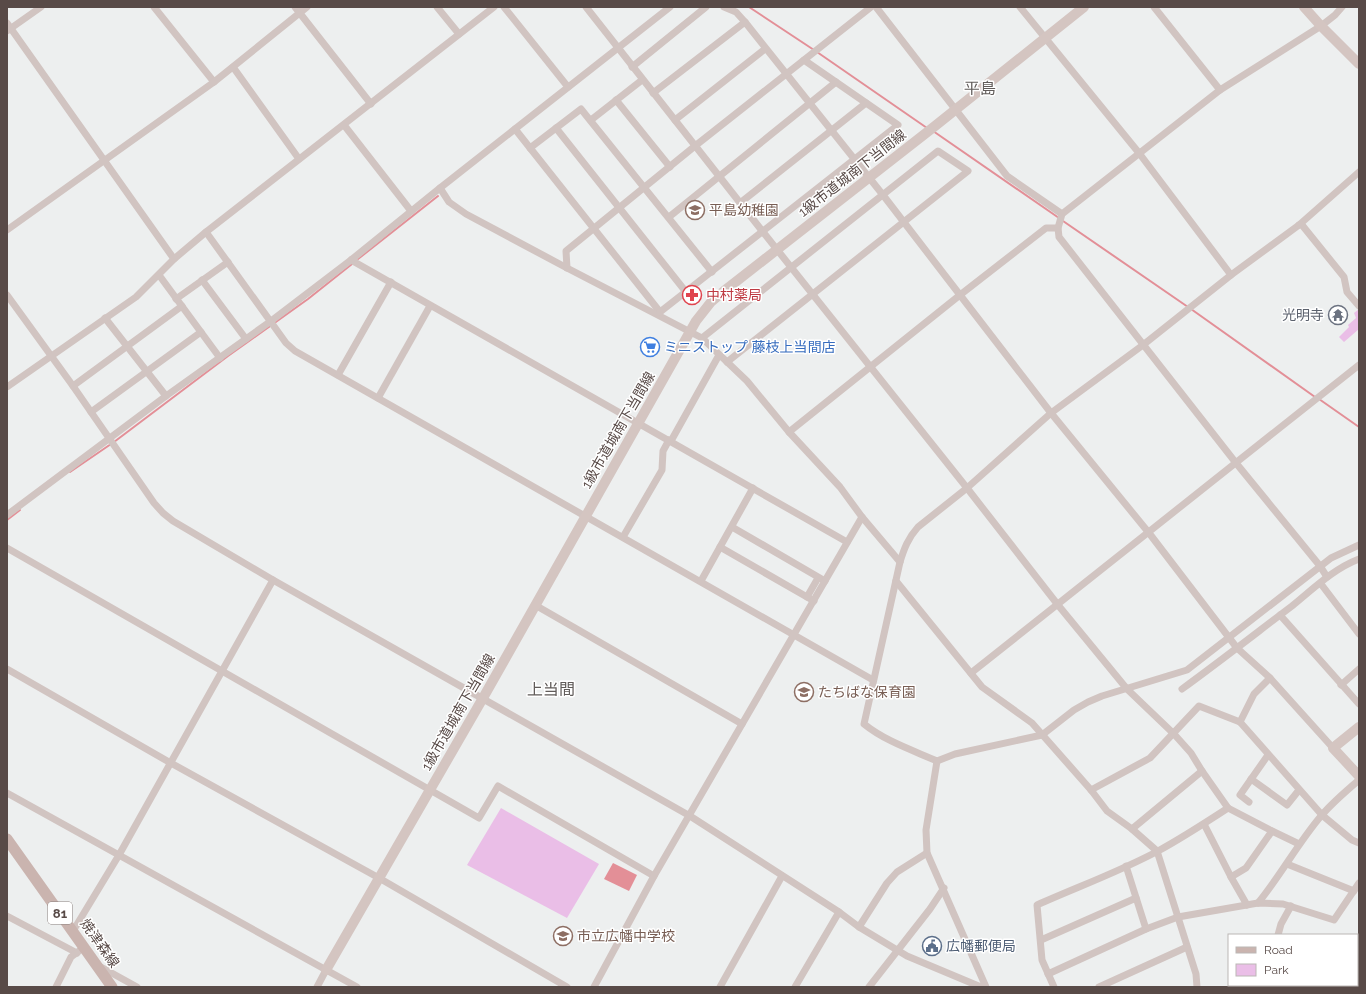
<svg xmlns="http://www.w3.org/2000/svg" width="1366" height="994" font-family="Raleway,'Noto Sans JP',sans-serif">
<rect width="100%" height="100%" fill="#edefef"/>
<g fill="#eabee7">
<polygon points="1359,309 1359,329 1344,342 1339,337 1349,327 1348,325 1356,318 1354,313"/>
<polygon points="501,808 599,864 567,918 467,865"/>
</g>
<polygon fill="#e38f97" points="613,863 637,875 629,891 604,879"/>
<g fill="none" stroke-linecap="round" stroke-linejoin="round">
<g stroke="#e38f97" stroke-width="2">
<polyline points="749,7 814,50"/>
<polyline points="817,52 927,128"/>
<polyline points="933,131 1059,218"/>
<polyline points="1063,221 1188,307"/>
<polyline points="358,259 438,196"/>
<polyline points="1191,309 1315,397"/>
<polyline points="1319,399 1359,427"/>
<polyline points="114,442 228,356 308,299 352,264"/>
<polyline points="70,472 111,444"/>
<polyline points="7,520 20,510"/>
</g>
<g stroke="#d1c4c1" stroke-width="7">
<polyline points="154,7 214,82"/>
<polyline points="295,7 371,104"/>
<polyline points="437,7 459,34"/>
<polyline points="504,7 568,87"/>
<polyline points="586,7 763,232 967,488 1058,605 1127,689 1174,734 1191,753 1202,771 1228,808 1272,831 1299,844"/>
<polyline points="724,7 736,12 745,22 883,195 960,295 789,432"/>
<polyline points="876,7 1007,176 1062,214"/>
<polyline points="1020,7 1139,153 1231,275"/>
<polyline points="1154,7 1220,90"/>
<polyline points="7,23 174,259"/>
<polyline points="7,31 41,7"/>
<polyline points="804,60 871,7"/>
<polyline points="233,67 299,159"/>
<polyline points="632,67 706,7"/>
<polyline points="653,93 745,22"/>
<polyline points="616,100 670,167"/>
<polyline points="591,120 642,80"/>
<polyline points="675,120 765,49"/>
<polyline points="344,125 411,211"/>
<polyline points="556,128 686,292"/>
<polyline points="515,129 660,312 659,315"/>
<polyline points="530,148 581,109 712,272"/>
<path d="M1359,172l-60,53 -68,50 -88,70 -92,68 -84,75 -49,39c-10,11 -14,22 -18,35l-36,162c21,17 48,26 73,37l18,-7 87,-19 32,-25 14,-8 14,-6 85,-26 144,-112 28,-13"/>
<polyline points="440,188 449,202 466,214 567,268 702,338 747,381 789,432 840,487 862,517 900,562"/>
<polyline points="740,203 866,103"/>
<polyline points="669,217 836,82"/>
<polyline points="1299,225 1302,225 1344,277 1347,292 1359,306"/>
<polyline points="1058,228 1046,228 960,295 1051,413 1149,533 1237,648 1270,678 1333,748"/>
<polyline points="7,230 214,82 307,7"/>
<polyline points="206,232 286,343 295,351 873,680"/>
<polyline points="351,260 847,542"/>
<polyline points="567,268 566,251 695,146 804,60 898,125 660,312"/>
<polyline points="159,275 220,358"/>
<polyline points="202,280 246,339"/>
<polyline points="7,295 73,386 154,503 163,513 173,521 273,580 690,816 839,912 859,927 907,956 981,987"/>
<polyline points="176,299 228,262"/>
<polyline points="105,318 166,396"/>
<polyline points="702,338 938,151 968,171 727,362"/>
<polyline points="338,375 391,282"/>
<polyline points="73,386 182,306"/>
<polyline points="7,387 136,297 174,259 206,232 494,7"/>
<polyline points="378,398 430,306"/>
<polyline points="91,412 201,332"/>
<polyline points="671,441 719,355"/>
<polyline points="7,515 166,396 271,321 351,260 440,188 670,7"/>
<polyline points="732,527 825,581"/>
<polyline points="623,537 662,470 663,451 669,440"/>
<polyline points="720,547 814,601"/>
<polyline points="7,548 479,818 498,786 654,876"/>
<polyline points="1327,577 1320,566 1236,463 1059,237 1058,228 1062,214 1220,90 1321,26 1335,15 1342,7"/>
<polyline points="701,581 753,488"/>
<polyline points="896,581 982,687 1032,723 1091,790 1107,811 1132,829 1157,851 1196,974 1197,987"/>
<polyline points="1321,584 1359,634"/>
<polyline points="807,597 818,578"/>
<polyline points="535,605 742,724"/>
<polyline points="1280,615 1359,704"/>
<polyline points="7,669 169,762 379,878 567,987"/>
<polyline points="971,673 1359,365"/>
<polyline points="1341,685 1359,669"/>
<path d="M1182,689c37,-27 73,-55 110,-83 21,-17 41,-37 67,-47"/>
<polyline points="1240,722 1254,694 1270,678"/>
<polyline points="937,761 926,830 927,853 986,987"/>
<polyline points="1251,779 1287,805 1299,790"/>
<polyline points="1091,790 1150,758 1199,706 1240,722 1322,815 1352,840 1359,843"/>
<polyline points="7,793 357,987"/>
<polyline points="1249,802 1240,795 1268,755"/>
<polyline points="1204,824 1231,877 1247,905"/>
<polyline points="1132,829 1202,771"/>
<polyline points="1287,864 1354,891"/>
<polyline points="1126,866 1146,929"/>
<polyline points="1231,877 1246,868 1272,831"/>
<path d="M1258,903c23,-28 40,-60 63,-87 11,-13 25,-25 38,-36"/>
<polyline points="7,916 77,953"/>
<polyline points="859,927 887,883 897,872 927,853"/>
<polyline points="73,931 119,855 273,580"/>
<polyline points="1278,935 1281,924 1291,906"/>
<polyline points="1041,940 1136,898"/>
<polyline points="99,966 137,987"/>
<polyline points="1048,974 1146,929 1178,917 1258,903 1283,904 1334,920 1359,883"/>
<polyline points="56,987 71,957 79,951"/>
<polyline points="317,987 326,970"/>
<polyline points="594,987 654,876 862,517"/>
<polyline points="720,987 782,876"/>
<polyline points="795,987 839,912"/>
<polyline points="869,987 930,909 944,888"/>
<path d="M1054,987l-12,-27 -5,-55c40,-18 82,-33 121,-54 24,-13 47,-28 70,-43"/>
<polyline points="1099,987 1187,947"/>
</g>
<g stroke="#d4c5c1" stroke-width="10">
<polyline points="1304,7 1321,26 1359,64"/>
<polyline points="1359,727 1333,748 1359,776"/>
<polyline points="1357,954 1359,954"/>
<polyline points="326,970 483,698 696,321 711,302 724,291 935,126 1084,7"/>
<polyline points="1281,987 1285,985"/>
</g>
<polyline stroke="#cab4af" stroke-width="11" points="7,839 112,987"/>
</g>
<defs>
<g id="school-ring" transform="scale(1)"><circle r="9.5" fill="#fff" stroke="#8d6e63" stroke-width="1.5"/><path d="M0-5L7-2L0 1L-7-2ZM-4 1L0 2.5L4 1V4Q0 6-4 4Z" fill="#8d6e63"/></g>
<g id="pharmacy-ring" transform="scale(1)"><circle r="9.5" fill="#fff" stroke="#e0444e" stroke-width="1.5"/><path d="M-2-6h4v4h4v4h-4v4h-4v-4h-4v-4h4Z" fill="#e0444e"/></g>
<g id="temple-ring" transform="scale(1)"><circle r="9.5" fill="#fff" stroke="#6b7280" stroke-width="1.5"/><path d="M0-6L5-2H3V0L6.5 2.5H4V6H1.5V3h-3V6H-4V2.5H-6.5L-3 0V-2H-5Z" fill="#6b7280"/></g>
<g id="supermarket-ring" transform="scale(1)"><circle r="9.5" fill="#fff" stroke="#3f7fe0" stroke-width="1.5"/><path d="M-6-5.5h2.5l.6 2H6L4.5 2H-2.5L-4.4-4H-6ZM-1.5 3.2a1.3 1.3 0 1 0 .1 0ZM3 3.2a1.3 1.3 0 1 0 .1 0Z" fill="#3f7fe0"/></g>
<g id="civic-ring" transform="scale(1)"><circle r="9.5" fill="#fff" stroke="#5c6f8a" stroke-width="1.5"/><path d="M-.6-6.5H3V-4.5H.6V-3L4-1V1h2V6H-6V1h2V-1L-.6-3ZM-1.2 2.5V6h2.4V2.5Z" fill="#5c6f8a"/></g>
</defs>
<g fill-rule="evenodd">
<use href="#school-ring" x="695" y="210"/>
<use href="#pharmacy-ring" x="692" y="295"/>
<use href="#temple-ring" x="1338" y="315"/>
<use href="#supermarket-ring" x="650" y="347"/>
<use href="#school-ring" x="804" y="692"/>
<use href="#school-ring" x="563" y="936"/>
<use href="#civic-ring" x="932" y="946"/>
</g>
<g text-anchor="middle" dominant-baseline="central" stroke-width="3" stroke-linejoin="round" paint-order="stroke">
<rect fill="#fff" stroke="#8a807e" stroke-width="1" x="48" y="902" width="24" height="22" rx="3"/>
<g font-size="13" font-weight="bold" fill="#584a47">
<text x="60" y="913">81</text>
</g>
<g font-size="14" fill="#584a47" stroke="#fff">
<text transform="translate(852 173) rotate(-38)">1級市道城南下当間線</text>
<text transform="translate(618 430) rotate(-60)">1級市道城南下当間線</text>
<text transform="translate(458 712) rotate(-60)">1級市道城南下当間線</text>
<text transform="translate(100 943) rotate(55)">焼津森線</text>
</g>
<g font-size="14" fill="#785e54" stroke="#fff" text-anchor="start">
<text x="709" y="210">平島幼稚園</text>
<text x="818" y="692">たちばな保育園</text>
<text x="577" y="936">市立広幡中学校</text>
</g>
<g font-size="14" fill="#be3a42" stroke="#fff" text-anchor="start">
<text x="706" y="295">中村薬局</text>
</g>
<g font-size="14" fill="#5b616d" stroke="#fff" text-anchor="end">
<text x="1324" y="315">光明寺</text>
</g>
<g font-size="14" fill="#366cbe" stroke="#fff" text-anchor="start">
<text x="664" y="347">ミニストップ 藤枝上当間店</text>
</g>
<g font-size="14" fill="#4e5e75" stroke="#fff" text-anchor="start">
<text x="946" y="946">広幡郵便局</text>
</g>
<g font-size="16" fill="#615c5a" stroke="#fff">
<text x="980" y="88">平島</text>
<text x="551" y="689">上当間</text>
</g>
</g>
<rect width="1366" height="994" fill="none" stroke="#584a47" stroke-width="16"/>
<rect x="1228" y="934" width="130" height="52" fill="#ffffff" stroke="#bcb7b5"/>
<rect x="1236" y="947" width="20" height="6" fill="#cab4af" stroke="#bcb7b5"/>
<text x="1264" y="954" font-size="12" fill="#584a47">Road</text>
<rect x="1236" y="964" width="20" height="12" fill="#eabee7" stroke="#bcb7b5"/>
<text x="1264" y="974" font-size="12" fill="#584a47">Park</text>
</svg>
